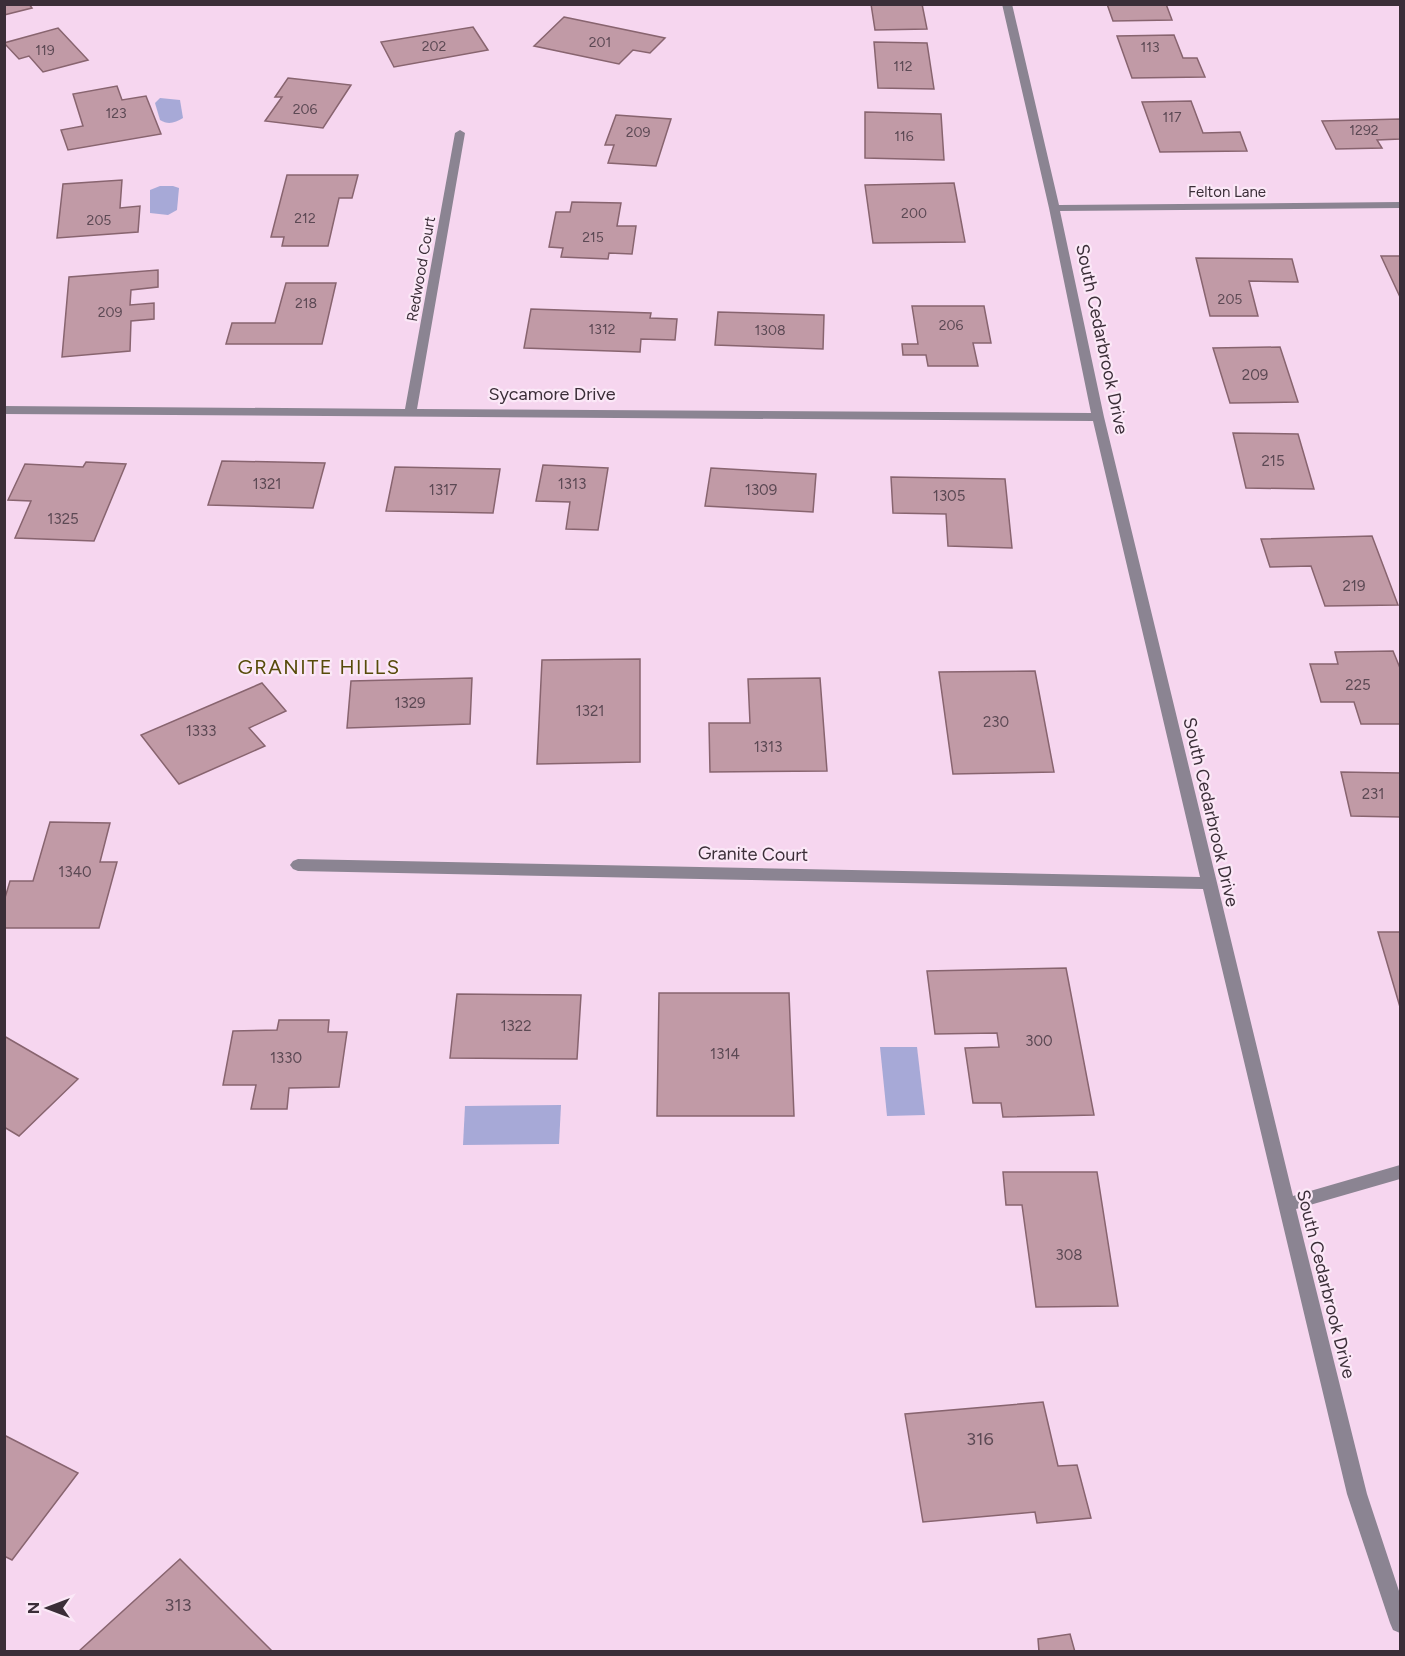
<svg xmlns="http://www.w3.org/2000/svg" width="1405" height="1656" font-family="Figtree,sans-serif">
<rect width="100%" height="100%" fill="#f6d6ef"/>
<g fill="#a7a9d7">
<path d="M160,98l20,2 3,18c-8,5 -15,7 -23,2l-5,-17z"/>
<polygon points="160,186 173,186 179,188 177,210 168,215 150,213 150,190"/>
<polygon points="880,1047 917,1047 925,1115 887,1116"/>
<polygon points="561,1105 559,1144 463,1145 465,1106"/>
</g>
<g fill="#c19aa6" stroke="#88646f" stroke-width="1.5">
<polygon points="4,4 29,4 32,8 4,15"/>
<polygon points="871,4 922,4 927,29 875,30"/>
<polygon points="1107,4 1166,4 1172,20 1113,21"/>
<polygon points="564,17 665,38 650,53 633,50 619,64 534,46"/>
<polygon points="473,27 488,50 394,67 381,42"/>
<polygon points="58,28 88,60 43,72 29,56 19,59 4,43"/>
<polygon points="1174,35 1183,58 1197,58 1205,77 1132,78 1117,36"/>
<polygon points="874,42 927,43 934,89 878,88"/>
<polygon points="288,78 351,85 323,128 265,121 282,97 275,97"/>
<polygon points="117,86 122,100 146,96 161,134 68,150 61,130 83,126 73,94"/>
<polygon points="1191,101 1203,133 1240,132 1247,151 1160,152 1142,102"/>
<polygon points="865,112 941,114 944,160 865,158"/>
<polygon points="616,115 671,119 656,166 608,163 614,145 605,145"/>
<polygon points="1400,119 1400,139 1377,140 1382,148 1336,149 1322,121"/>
<polygon points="287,175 358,175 352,198 339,198 328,246 282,246 284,237 271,237"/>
<polygon points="122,180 120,208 140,206 138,232 57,238 63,184"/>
<polygon points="954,183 965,242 873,243 865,185"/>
<polygon points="572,202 621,203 617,226 636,226 632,254 609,253 608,259 561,257 563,248 549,247 556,212 570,212"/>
<polygon points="1381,256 1400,256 1400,297"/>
<polygon points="1196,258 1292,259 1298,282 1249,281 1258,316 1210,316"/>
<polygon points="158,270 158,287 131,290 130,305 154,303 154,319 131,321 130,351 62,357 69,277"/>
<polygon points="286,283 336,283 322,344 226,344 232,323 275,323"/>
<polygon points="912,306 984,306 991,343 973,343 978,366 928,366 926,355 903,355 902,344 918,344"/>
<polygon points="531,309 651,313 650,318 677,319 675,340 641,339 640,352 524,348"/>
<polygon points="718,312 824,315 823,349 715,345"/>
<polygon points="1280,347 1298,402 1230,403 1213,348"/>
<polygon points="1233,433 1298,434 1314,489 1246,488"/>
<polygon points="222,461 325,463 313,508 208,505"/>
<polygon points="86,462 126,464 94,541 15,538 31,501 8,500 25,464 83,467"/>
<polygon points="543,465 608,468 598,530 566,529 570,502 536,501"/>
<polygon points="395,467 500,469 493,513 386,511"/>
<polygon points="711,468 816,474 813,512 705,506"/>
<polygon points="891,477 1005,479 1012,548 948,546 946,514 893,513"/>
<polygon points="1372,536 1398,605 1325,606 1311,566 1270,567 1261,539"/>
<polygon points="1393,651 1400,668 1400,724 1361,724 1354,702 1321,702 1310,664 1338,664 1335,652"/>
<polygon points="640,659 640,762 537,764 542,660"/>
<polygon points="1035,671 1054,772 953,774 939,672"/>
<polygon points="472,678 470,724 347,728 351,681"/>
<polygon points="820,678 827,771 710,772 709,723 750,723 748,679"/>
<polygon points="262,683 286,711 249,728 265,746 179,784 141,735"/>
<polygon points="1341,772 1400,773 1400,817 1351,816"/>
<polygon points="50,822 110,823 100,862 117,862 99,928 4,928 4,901 10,881 33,881"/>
<polygon points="1378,932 1400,932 1400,1007"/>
<polygon points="1066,968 1094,1115 1003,1117 1001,1103 973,1103 965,1048 999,1047 997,1033 935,1034 927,971"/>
<polygon points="659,993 789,993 794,1116 657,1116"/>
<polygon points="457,994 581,995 577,1059 450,1058"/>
<polygon points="279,1020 329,1020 328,1032 347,1032 339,1087 289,1088 287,1109 251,1109 256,1085 223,1085 233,1031 277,1030"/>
<polygon points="4,1036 78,1079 19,1136 4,1127"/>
<polygon points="1003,1172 1097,1172 1118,1306 1036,1307 1022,1205 1006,1205"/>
<polygon points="1043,1402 1058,1466 1077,1465 1091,1518 1037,1523 1035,1512 923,1522 905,1414"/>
<polygon points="4,1435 78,1473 12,1560 4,1556"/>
<polygon points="180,1559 273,1652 78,1652"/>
<polygon points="1070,1634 1075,1652 1039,1652 1038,1639"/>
</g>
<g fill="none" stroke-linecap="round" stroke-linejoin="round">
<polygon fill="#8b8492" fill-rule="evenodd" points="1002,4 1012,4 1059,205 1400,202 1400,208 1060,211 1104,417 1293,1196 1400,1165 1400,1179 1296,1209 1367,1494 1400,1594 1400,1633 1393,1630 1390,1623 1347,1494 1203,889 298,871 293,869 290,865 293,861 298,859 1200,877 1093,421 4,414 4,406 405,409 455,133 460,130 465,133 417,409 1091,413 1049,208"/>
</g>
<g text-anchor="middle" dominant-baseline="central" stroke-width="4.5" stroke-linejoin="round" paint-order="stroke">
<g font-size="14" fill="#5c4954">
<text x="600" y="42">201</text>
<text x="434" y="46">202</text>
<text x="1150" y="47">113</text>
<text x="45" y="50">119</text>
<text x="903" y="66">112</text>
<text x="305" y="109">206</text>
<text x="116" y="113">123</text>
<text x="1172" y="117">117</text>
<text x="1364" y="130">1292</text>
<text x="638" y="132">209</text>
<text x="904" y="136">116</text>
<text x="914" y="213">200</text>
<text x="305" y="218">212</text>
<text x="99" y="220">205</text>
<text x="593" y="237">215</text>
<text x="1230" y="299">205</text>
<text x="306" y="303">218</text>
<text x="110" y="312">209</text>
<text x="951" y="325">206</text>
<text x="602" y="329">1312</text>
<text x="770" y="330">1308</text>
</g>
<g font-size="15" fill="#3b2e38" stroke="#fbe8f7">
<text x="1227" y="192">Felton Lane</text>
<text transform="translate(421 269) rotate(-80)">Redwood Court</text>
</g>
<g font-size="15" fill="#5c4954">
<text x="1255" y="375">209</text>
<text x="1273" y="461">215</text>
<text x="267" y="484">1321</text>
<text x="572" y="484">1313</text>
<text x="443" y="490">1317</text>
<text x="761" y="490">1309</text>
<text x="949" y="496">1305</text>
<text x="63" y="519">1325</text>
<text x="1354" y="586">219</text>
<text x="1358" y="685">225</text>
<text x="410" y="703">1329</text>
<text x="590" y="711">1321</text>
<text x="996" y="722">230</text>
<text x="201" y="731">1333</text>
<text x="768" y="747">1313</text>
<text x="1373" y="794">231</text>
<text x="75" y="872">1340</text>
<text x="516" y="1026">1322</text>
<text x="1039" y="1041">300</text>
<text x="725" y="1054">1314</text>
<text x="286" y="1058">1330</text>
<text x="1069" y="1255">308</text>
</g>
<g font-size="18" fill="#3b2e38" stroke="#fbe8f7">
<text transform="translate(1102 339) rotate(78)">South Cedarbrook Drive</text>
<text x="552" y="394">Sycamore Drive</text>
<text transform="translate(1211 812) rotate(77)">South Cedarbrook Drive</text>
<text transform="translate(753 854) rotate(1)">Granite Court</text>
<text transform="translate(1326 1284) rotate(76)">South Cedarbrook Drive</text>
</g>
<g font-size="18" fill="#5c4954">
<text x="980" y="1439">316</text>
<text x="178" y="1605">313</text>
</g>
<g font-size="20" letter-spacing="1.5" fill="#574b0a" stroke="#fbe8f7">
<text x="319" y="667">GRANITE HILLS</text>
</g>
</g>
<rect width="1405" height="1656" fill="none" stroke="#3b2e38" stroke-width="12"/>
<g transform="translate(48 1608) rotate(270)" stroke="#fbe8f7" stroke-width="4.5" paint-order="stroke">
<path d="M0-4.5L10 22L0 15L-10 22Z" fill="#3b2e38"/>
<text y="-9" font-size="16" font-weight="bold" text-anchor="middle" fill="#3b2e38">N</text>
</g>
</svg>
